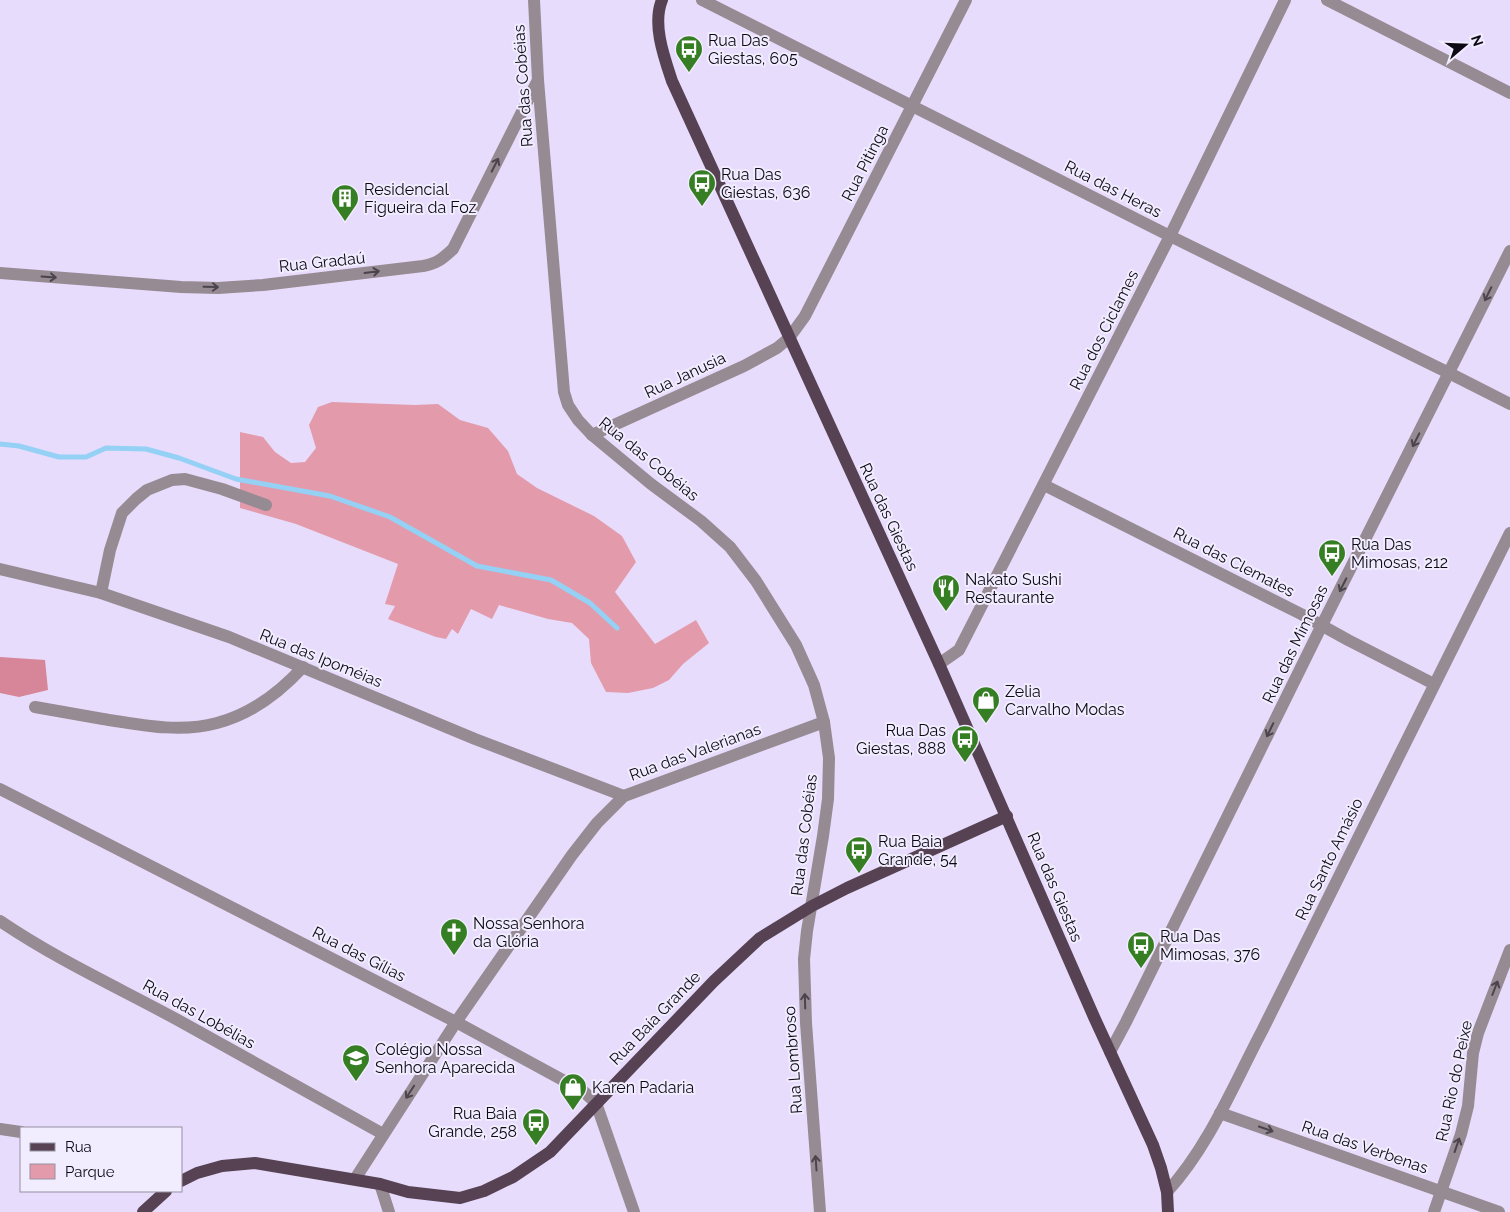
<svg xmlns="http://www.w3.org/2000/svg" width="1510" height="1212" font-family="Raleway,sans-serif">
<rect width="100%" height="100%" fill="#e7dcfc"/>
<polygon fill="#e39bab" points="332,402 415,405 438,404 460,420 488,428 508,451 517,474 537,488 594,516 622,536 636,562 615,592 655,644 696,620 709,643 683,664 669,680 653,688 628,693 606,692 591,663 589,639 572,623 548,619 499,605 492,619 471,609 458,634 452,629 446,639 436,637 388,619 395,606 385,604 398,564 296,524 240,508 240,432 263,437 275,452 291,463 305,462 316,448 309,425 318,407"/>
<polygon fill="#d68698" points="0,657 45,660 48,690 19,697 0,693"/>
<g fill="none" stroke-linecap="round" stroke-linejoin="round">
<polyline stroke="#95d0f5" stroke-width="5" points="0,444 19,446 59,457 86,457 106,448 146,449 179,458 236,479 330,496 390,517 477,566 551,580 590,603 617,628"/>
<g stroke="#968a93" stroke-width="12">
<polyline points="534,0 538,80 564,392 568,405 578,420 592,435 651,484 701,521 730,547 756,581 796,645 814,685 824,722 829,758 828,799 823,836 807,931 804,959 806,1023 820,1212"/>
<polyline points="702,0 1170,236 1449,373 1510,404"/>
<polyline points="1327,0 1510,93"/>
<path d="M0,273l181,14 37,1 45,-3 160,-19c15,-3 19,-7 30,-17l85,-169"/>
<polyline points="592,435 744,366 777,348 789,338 805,316 966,0"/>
<polyline points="1044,485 1301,614 1348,640 1434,684"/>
<polyline points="0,569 101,593 229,637 475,739 624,796"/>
<polyline points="101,593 110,550 122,513 136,499 147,490 172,480 185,479 222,489 266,505"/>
<polyline points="939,664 959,650 1170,236 1285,0"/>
<path d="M35,707c23,4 45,8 68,12 38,6 77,14 114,4 35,-9 63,-31 86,-56"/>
<polyline points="0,789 456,1022 583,1091 596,1103 634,1212"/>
<path d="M0,921c56,38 117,66 176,98 69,38 138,77 207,115"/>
<polyline points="1110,1052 1126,1022 1322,625 1510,251"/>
<polyline points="1220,1113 1499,1212"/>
<polyline points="0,1129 21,1132"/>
<polyline points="355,1179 456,1022 572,855 597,823 624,796 824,722"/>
<polyline points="380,1184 389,1212"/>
<path d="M1167,1192c42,-46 66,-106 95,-161l248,-498"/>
<polyline points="1434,1212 1461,1134 1468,1106 1473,1053 1478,1033 1510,950"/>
</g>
<g stroke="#574253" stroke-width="12">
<path d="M662,0c-10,24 2,57 10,81l267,583 155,353 59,128 8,23 6,24 1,20"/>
<polyline points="181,1181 197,1173 222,1166 255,1163 380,1184 408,1192 460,1198 484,1191 513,1177 550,1152 714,981 760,938 812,906 847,888 1007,816"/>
<polyline points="143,1212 166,1191"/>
</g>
</g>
<defs><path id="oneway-shaft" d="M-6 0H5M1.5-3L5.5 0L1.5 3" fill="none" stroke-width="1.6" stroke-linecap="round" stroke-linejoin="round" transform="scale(1.25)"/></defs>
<g stroke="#4b444d">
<use href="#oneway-shaft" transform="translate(495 165) rotate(-63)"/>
<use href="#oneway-shaft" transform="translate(372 272) rotate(-7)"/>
<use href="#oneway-shaft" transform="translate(49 277) rotate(4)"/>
<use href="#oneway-shaft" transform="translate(211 287) rotate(1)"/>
<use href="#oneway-shaft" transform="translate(1488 294) rotate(116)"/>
<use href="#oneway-shaft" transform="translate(1416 440) rotate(117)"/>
<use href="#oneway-shaft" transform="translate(1343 585) rotate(117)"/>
<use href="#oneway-shaft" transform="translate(1270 730) rotate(116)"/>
<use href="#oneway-shaft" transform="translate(1495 988) rotate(-69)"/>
<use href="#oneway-shaft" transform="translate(805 1001) rotate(-92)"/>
<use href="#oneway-shaft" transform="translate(410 1092) rotate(123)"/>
<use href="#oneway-shaft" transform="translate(1266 1129) rotate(19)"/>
<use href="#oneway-shaft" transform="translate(1457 1145) rotate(-71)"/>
<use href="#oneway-shaft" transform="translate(816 1163) rotate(-94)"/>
</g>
<defs>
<g id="bus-pin" transform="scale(1.4375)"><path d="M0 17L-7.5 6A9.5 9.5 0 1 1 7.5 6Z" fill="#367e24" stroke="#f2ecff"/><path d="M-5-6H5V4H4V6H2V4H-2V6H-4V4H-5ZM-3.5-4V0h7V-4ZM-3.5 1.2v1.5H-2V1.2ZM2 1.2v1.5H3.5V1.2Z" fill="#fff"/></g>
<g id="building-pin" transform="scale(1.4375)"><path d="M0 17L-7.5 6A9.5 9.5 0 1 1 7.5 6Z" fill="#367e24" stroke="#f2ecff"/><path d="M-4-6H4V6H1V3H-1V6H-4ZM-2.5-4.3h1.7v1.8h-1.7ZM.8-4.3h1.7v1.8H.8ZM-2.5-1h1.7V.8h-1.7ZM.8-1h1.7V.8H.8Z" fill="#fff"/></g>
<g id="restaurant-pin" transform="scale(1.4375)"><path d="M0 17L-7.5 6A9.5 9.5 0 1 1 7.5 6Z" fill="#367e24" stroke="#f2ecff"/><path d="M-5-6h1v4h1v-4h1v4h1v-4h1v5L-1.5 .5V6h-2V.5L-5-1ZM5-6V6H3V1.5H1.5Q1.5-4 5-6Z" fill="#fff"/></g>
<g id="shop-pin" transform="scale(1.4375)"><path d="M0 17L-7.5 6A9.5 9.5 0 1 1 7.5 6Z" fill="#367e24" stroke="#f2ecff"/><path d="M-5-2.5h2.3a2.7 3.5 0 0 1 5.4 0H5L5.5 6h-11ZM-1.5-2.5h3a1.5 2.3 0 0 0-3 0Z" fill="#fff"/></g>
<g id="church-pin" transform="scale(1.4375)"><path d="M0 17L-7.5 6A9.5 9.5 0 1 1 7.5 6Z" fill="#367e24" stroke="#f2ecff"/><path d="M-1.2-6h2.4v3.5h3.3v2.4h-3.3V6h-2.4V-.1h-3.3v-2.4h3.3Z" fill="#fff"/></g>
<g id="school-pin" transform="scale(1.4375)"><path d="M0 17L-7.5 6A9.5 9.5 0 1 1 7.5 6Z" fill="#367e24" stroke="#f2ecff"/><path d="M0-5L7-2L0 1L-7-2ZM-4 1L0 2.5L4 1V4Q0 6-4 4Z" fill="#fff"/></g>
</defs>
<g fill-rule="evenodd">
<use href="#bus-pin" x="689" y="49"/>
<use href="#bus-pin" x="702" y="183"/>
<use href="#building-pin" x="345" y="198"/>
<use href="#bus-pin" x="1332" y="553"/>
<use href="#restaurant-pin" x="946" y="588"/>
<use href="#shop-pin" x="986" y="700"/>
<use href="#bus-pin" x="965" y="739"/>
<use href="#bus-pin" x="859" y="850"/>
<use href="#church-pin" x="454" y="932"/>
<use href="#bus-pin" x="1141" y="945"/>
<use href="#school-pin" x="356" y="1058"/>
<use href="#shop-pin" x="573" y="1087"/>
<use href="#bus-pin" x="536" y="1122"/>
</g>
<g text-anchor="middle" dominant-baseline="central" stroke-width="4" stroke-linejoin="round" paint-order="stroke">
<g font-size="16" fill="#0d0a14" stroke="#f2ecff" text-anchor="start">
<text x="708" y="40">Rua Das<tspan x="708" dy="18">Giestas, 605</tspan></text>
<text x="721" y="174">Rua Das<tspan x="721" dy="18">Giestas, 636</tspan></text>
<text x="364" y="189">Residencial<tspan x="364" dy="18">Figueira da Foz</tspan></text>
<text x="1351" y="544">Rua Das<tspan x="1351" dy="18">Mimosas, 212</tspan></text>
<text x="965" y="579">Nakato Sushi<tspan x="965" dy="18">Restaurante</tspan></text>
<text x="1005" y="691">Zelia<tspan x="1005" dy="18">Carvalho Modas</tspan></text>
<text x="946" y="730" text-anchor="end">Rua Das<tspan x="946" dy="18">Giestas, 888</tspan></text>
<text x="878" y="841">Rua Baia<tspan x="878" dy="18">Grande, 54</tspan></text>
<text x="473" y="923">Nossa Senhora<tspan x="473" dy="18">da Glória</tspan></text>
<text x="1160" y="936">Rua Das<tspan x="1160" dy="18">Mimosas, 376</tspan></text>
<text x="375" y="1049">Colégio Nossa<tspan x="375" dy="18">Senhora Aparecida</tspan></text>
<text x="592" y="1087">Karen Padaria</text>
<text x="517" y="1113" text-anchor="end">Rua Baia<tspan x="517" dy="18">Grande, 258</tspan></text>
</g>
<g font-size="16" fill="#0d0a14" stroke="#f2ecff">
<text transform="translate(523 86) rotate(-94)">Rua das Cobéias</text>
<text transform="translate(865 163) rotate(-63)">Rua Pitinga</text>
<text transform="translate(1113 189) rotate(27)">Rua das Heras</text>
<text transform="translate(322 262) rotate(-6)">Rua Gradaú</text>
<text transform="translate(1104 330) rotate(-63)">Rua dos Ciclames</text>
<text transform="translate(685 375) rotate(-25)">Rua Janusia</text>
<text transform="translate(649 459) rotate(39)">Rua das Cobéias</text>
<text transform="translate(889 517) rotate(65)">Rua das Giestas</text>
<text transform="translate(1234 562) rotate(27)">Rua das Clemates</text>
<text transform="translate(1295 644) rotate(-64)">Rua das Mimosas</text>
<text transform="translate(321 658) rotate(22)">Rua das Ipoméias</text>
<text transform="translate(695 752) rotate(-20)">Rua das Valerianas</text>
<text transform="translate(804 835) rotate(-83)">Rua das Cobéias</text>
<text transform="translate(1329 859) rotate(-64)">Rua Santo Amásio</text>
<text transform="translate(1055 887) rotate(67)">Rua das Giestas</text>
<text transform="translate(359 954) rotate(27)">Rua das Gílias</text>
<text transform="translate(199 1014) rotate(29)">Rua das Lobélias</text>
<text transform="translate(655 1018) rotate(-46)">Rua Baía Grande</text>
<text transform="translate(793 1060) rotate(-94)">Rua Lombroso</text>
<text transform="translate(1454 1081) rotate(-78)">Rua Rio do Peixe</text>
<text transform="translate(1365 1147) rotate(19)">Rua das Verbenas</text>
</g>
</g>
<rect x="20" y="1127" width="162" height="65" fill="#f2ecff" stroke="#9692a1"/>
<rect x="30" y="1143" width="25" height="8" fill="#574253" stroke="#9692a1"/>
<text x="65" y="1152" font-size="15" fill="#0d0a14">Rua</text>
<rect x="30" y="1164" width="25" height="15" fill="#e39bab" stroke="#9692a1"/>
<text x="65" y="1177" font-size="15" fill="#0d0a14">Parque</text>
<g transform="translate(1465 45) rotate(71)" stroke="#f2ecff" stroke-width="4" paint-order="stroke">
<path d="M0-4L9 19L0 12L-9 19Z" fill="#0d0a14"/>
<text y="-8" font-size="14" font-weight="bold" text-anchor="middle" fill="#0d0a14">N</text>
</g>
</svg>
